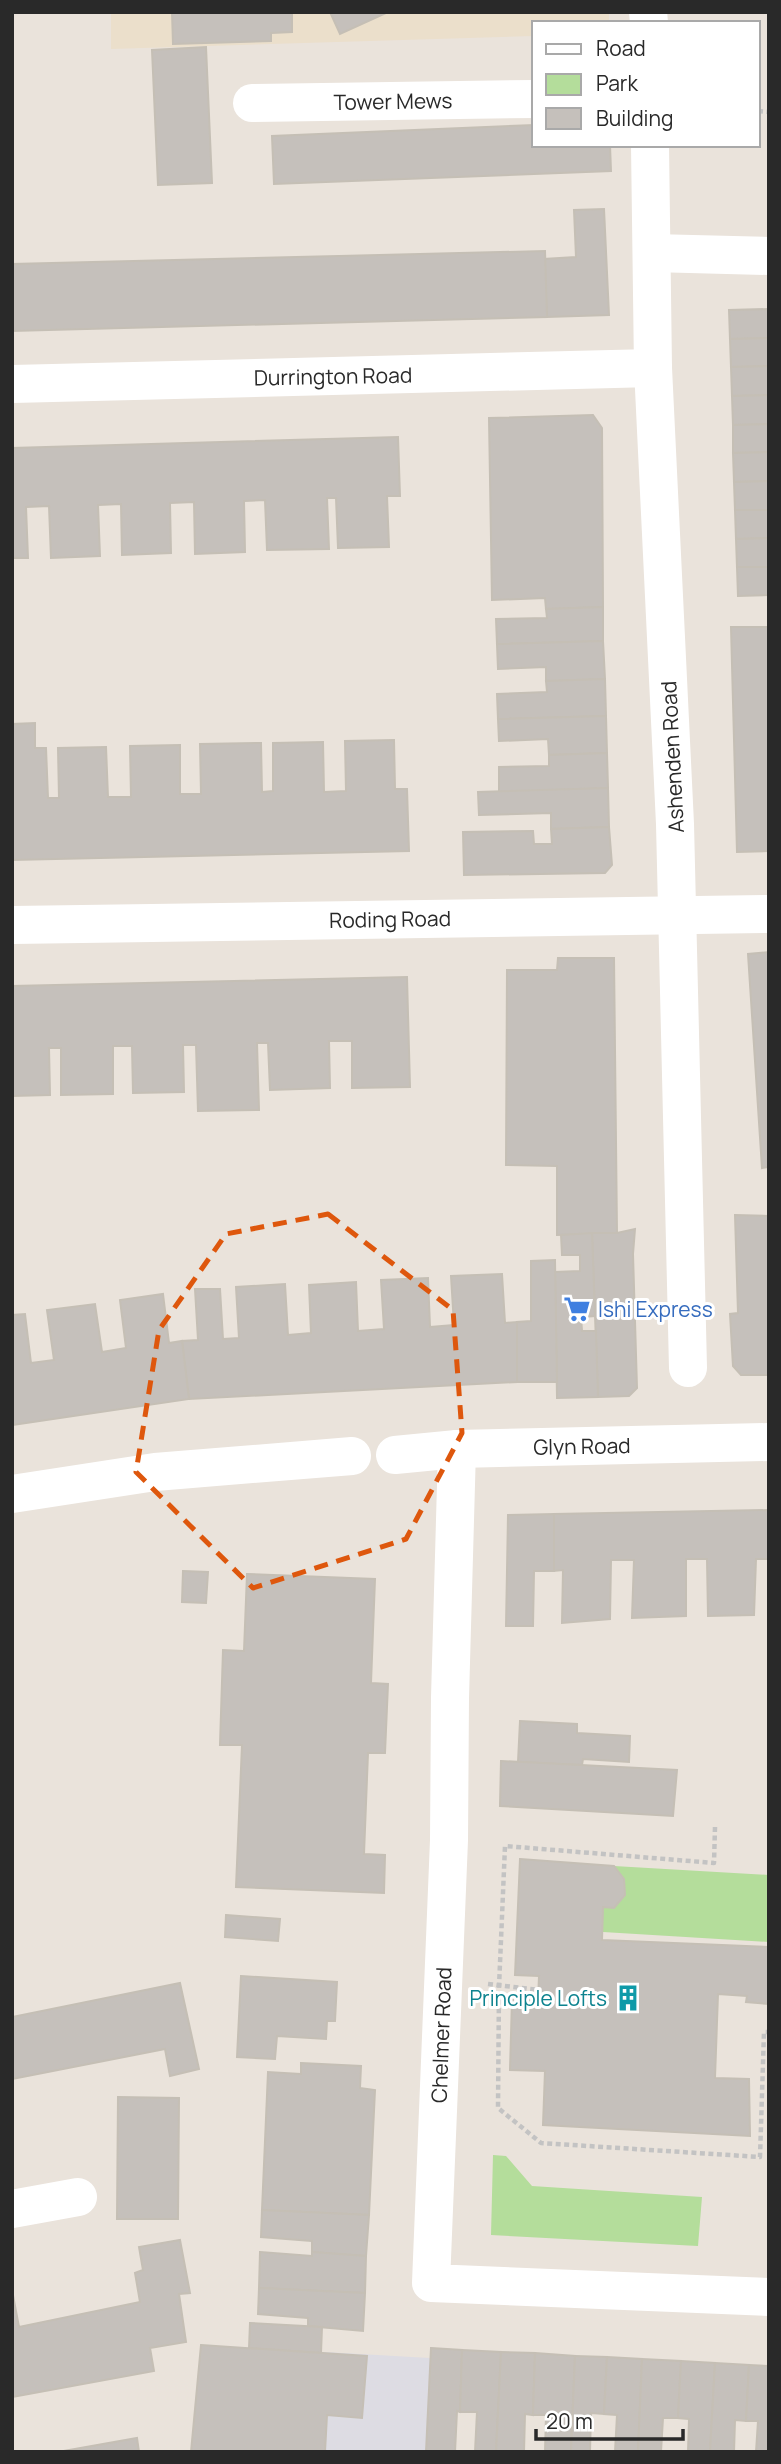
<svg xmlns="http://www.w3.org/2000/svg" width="781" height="2464" font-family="Manrope,sans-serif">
<rect width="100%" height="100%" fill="#eae3db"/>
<polygon fill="#dddce3" points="201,2345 430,2358 426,2452 191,2452"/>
<polygon fill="#ebdfcb" points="111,12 609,12 609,23 534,23 534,36 111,49"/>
<g fill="#b4dd9b">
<polygon points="614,1866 769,1875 769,1942 603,1932 603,1907 614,1907 625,1895 624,1879"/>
<polygon points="493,2155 506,2156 532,2186 702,2197 698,2246 491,2235"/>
</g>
<g fill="#c5c0bb" stroke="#c5bfb5" stroke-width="2">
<polygon points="172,12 292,12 292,32 271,33 271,41 173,44"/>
<polygon points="330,12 388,12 340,34"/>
<polygon points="206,47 212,183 158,185 152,50"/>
<polygon points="534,125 534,145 610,145 611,171 274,184 272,136"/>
<polygon points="604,209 609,315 547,317 544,259 576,257 574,210"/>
<polygon points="545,251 547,317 12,331 12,264"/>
<polygon points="769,309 769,338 730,339 729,310"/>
<polygon points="769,338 769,366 731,367 730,339"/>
<polygon points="769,366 769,395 732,396 731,367"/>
<polygon points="769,395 769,424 733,425 732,396"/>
<polygon points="593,415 602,428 603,607 546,609 545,598 492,600 489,418"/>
<polygon points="769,424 769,452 733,453 733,425"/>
<polygon points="398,437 400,496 387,496 389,547 338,548 336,498 327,498 329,549 267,550 265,500 244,501 245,552 195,554 194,502 170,503 171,553 122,555 121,504 98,505 100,556 51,558 49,506 26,507 28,558 12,558 12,448"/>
<polygon points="769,452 769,481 734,482 733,453"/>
<polygon points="769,481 769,510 735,510 734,482"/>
<polygon points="735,510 769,510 769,538 736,539"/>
<polygon points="769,538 769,567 737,567 736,539"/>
<polygon points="737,567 769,567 769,595 738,596"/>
<polygon points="603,607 603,641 497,644 496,619 547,618 546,609"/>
<polygon points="731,627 769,627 769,851 737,852"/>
<polygon points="603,641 605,679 546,681 546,667 498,669 497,644"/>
<polygon points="605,679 606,716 498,719 497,694 547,692 546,681"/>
<polygon points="606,716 607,753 549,755 548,739 499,741 498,719"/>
<polygon points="35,723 35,748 46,748 48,798 59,798 58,748 106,747 108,797 131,797 130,746 180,745 180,794 201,794 200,744 261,743 262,792 273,791 273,743 323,742 324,792 346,791 345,741 394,740 395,789 407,789 409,851 12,860 12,724"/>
<polygon points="607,753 608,788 499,792 499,767 549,766 549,755"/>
<polygon points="608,788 609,827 551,829 551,813 479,815 478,792"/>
<polygon points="609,827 612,865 605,873 464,875 463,832 533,831 534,844 552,844 551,829"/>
<polygon points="769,952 769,1167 762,1168 748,954"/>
<polygon points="558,958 614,958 617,1233 557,1235 557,1166 506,1165 507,970 557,970"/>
<polygon points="407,977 410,1087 352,1088 352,1041 329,1041 330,1088 270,1090 268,1043 257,1043 259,1110 198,1111 196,1045 183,1045 184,1092 133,1093 132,1046 113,1046 113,1094 61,1095 61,1048 49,1048 50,1095 12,1096 12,986"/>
<polygon points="735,1215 769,1216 769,1375 741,1375 733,1366 730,1314 738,1313"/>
<polygon points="635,1229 633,1254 637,1388 629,1396 598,1397 592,1233 617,1233"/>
<polygon points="592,1233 595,1316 581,1317 582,1331 596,1331 598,1397 557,1398 555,1272 580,1271 580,1255 562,1255 561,1235"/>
<polygon points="555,1260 557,1382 517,1382 517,1322 531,1321 531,1261"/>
<polygon points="502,1274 505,1323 517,1322 517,1382 189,1399 182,1341 198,1340 195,1289 220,1289 223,1339 239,1338 236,1287 285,1284 288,1335 311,1333 309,1285 356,1282 358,1331 384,1329 381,1280 428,1278 430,1327 454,1325 451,1276"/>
<polygon points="163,1294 169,1343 182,1341 189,1399 12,1425 12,1315 25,1314 31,1363 54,1360 47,1310 95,1304 102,1352 126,1348 120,1300"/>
<polygon points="769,1510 769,1559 756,1559 754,1615 708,1616 707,1559 686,1559 686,1616 632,1618 634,1560 611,1560 610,1619 562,1623 563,1570 554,1571 554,1514"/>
<polygon points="554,1514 554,1571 534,1571 533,1626 506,1626 508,1515"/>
<polygon points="183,1571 208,1572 206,1603 182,1602"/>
<polygon points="247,1574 375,1579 371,1683 388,1684 385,1753 368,1753 364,1854 385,1855 384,1893 236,1887 242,1745 220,1745 223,1650 244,1651"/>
<polygon points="520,1721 577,1724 577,1733 630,1736 629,1762 583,1759 582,1765 518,1762"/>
<polygon points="501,1761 677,1770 673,1816 500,1806"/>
<polygon points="520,1859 614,1866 624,1879 625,1895 614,1908 603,1907 602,1940 769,1947 769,2004 746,2002 747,1996 718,1994 715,2078 749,2079 750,2136 543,2125 545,2071 510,2070 512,1999 538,2001 539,1976 515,1975"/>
<polygon points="226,1915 280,1919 278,1941 225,1937"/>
<polygon points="241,1976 337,1982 335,2021 327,2021 326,2039 277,2036 275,2059 237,2057"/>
<polygon points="180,1983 199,2069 170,2076 165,2049 12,2079 12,2017"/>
<polygon points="301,2063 361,2066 360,2088 375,2090 369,2215 262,2210 268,2072 301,2074"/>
<polygon points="118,2097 179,2098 178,2219 117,2219"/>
<polygon points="262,2210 369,2215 366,2256 312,2252 312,2241 261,2237"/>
<polygon points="180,2240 190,2293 179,2294 186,2342 150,2348 154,2371 12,2397 12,2290 19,2327 140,2302 135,2273 143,2270 139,2247"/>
<polygon points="260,2252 312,2256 312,2252 366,2256 365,2293 259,2288"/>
<polygon points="259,2288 365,2293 363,2331 308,2326 308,2318 258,2314"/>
<polygon points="250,2323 322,2327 321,2353 249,2348"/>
<polygon points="201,2345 367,2356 362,2418 327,2415 325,2452 191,2452"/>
<polygon points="431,2348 462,2350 460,2412 457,2411 455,2452 426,2452"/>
<polygon points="462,2350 501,2352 496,2452 475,2452 477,2412 460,2412"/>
<polygon points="501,2352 535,2353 533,2415 525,2414 524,2452 496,2452"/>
<polygon points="535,2353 575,2356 571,2452 545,2452 546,2415 533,2415"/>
<polygon points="575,2356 607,2357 604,2414 591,2413 590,2452 571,2452"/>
<polygon points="607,2357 642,2359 638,2452 615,2452 617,2415 604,2414"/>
<polygon points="642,2359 681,2361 678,2418 663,2418 661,2452 638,2452"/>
<polygon points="681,2361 715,2363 710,2452 688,2452 689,2419 678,2418"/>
<polygon points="715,2363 749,2365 746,2421 735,2420 734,2452 710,2452"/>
<polygon points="749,2365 769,2366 769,2452 756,2452 758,2421 746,2421"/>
<polygon points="137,2438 139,2452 58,2452"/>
</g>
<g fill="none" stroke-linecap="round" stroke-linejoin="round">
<g stroke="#c3c3c3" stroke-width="4.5" stroke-dasharray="5 3.5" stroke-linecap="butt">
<polyline points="758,111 769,112"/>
<polyline points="715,1827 714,1863 505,1846 499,1987 498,2108 541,2143 760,2157 764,2032 769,2032"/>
<polyline points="488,1984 539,1990"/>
</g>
<g stroke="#fff" stroke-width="38">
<polyline points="648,12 649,23"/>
<polyline points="252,103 534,99"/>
<polyline points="650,145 653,368 675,824 688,1368"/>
<polyline points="652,253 769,256"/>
<polyline points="12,384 653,368"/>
<polyline points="12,925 769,914"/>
<polyline points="457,1449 450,1698 449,1840 431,2283 769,2297"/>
<polyline points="395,1455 457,1449 769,1442"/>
<polyline points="12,1494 155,1472 352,1456"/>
<polyline points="12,2209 78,2197"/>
</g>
</g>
<path fill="none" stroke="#de570d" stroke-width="5" stroke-dasharray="14 9" stroke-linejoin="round" d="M328,1214l125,96 9,123 -56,106 -153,49 -117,-116 23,-142 67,-96z"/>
<defs>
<g id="supermarket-bare" transform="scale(2.1)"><path d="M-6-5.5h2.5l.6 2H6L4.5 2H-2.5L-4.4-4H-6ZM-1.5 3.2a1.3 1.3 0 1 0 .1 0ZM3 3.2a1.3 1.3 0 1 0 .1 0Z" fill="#3f7fe0" stroke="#fff" stroke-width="2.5" paint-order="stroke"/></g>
<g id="building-bare" transform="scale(2.1)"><path d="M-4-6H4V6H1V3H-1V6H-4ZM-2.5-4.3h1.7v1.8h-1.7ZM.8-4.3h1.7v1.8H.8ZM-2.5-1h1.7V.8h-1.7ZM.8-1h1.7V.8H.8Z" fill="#0f9aa8" stroke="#fff" stroke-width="2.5" paint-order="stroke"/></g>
</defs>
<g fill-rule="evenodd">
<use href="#supermarket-bare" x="577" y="1309"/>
<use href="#building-bare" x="628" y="1998"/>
</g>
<g text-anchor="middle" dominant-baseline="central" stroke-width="6" stroke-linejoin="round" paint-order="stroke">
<g font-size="21" fill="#292929" stroke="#fff">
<text transform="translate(393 101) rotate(-1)">Tower Mews</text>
<text transform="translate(333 376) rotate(-1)">Durrington Road</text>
<text transform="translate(672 757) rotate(-93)">Ashenden Road</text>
<text transform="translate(390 919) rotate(-1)">Roding Road</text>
<text transform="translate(582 1446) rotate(-1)">Glyn Road</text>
<text transform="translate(441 2035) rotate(-88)">Chelmer Road</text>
</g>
<g font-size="21" fill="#366cbe" stroke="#fff" text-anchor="start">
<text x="598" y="1309">Ishi Express</text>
</g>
<g font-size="21" fill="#0d838f" stroke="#fff" text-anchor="end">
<text x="607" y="1998">Principle Lofts</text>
</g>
</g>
<rect width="781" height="2464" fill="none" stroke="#292929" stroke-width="28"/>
<rect x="532" y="21" width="228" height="126" fill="#ffffff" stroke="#a9a9a9" stroke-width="2"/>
<rect x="546" y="44" width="35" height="10" fill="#ffffff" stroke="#a9a9a9" stroke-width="2"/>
<text x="596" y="56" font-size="21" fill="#292929">Road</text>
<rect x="546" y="74" width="35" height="21" fill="#b4dd9b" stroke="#a9a9a9" stroke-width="2"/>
<text x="596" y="91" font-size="21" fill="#292929">Park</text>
<rect x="546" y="108" width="35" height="21" fill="#c5c0bb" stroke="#a9a9a9" stroke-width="2"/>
<text x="596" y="126" font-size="21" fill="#292929">Building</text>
<path d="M536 2429v10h147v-10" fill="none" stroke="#292929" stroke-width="3.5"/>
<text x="546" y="2429" font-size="21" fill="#292929" stroke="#ffffff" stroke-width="5" paint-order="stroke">20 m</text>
</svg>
